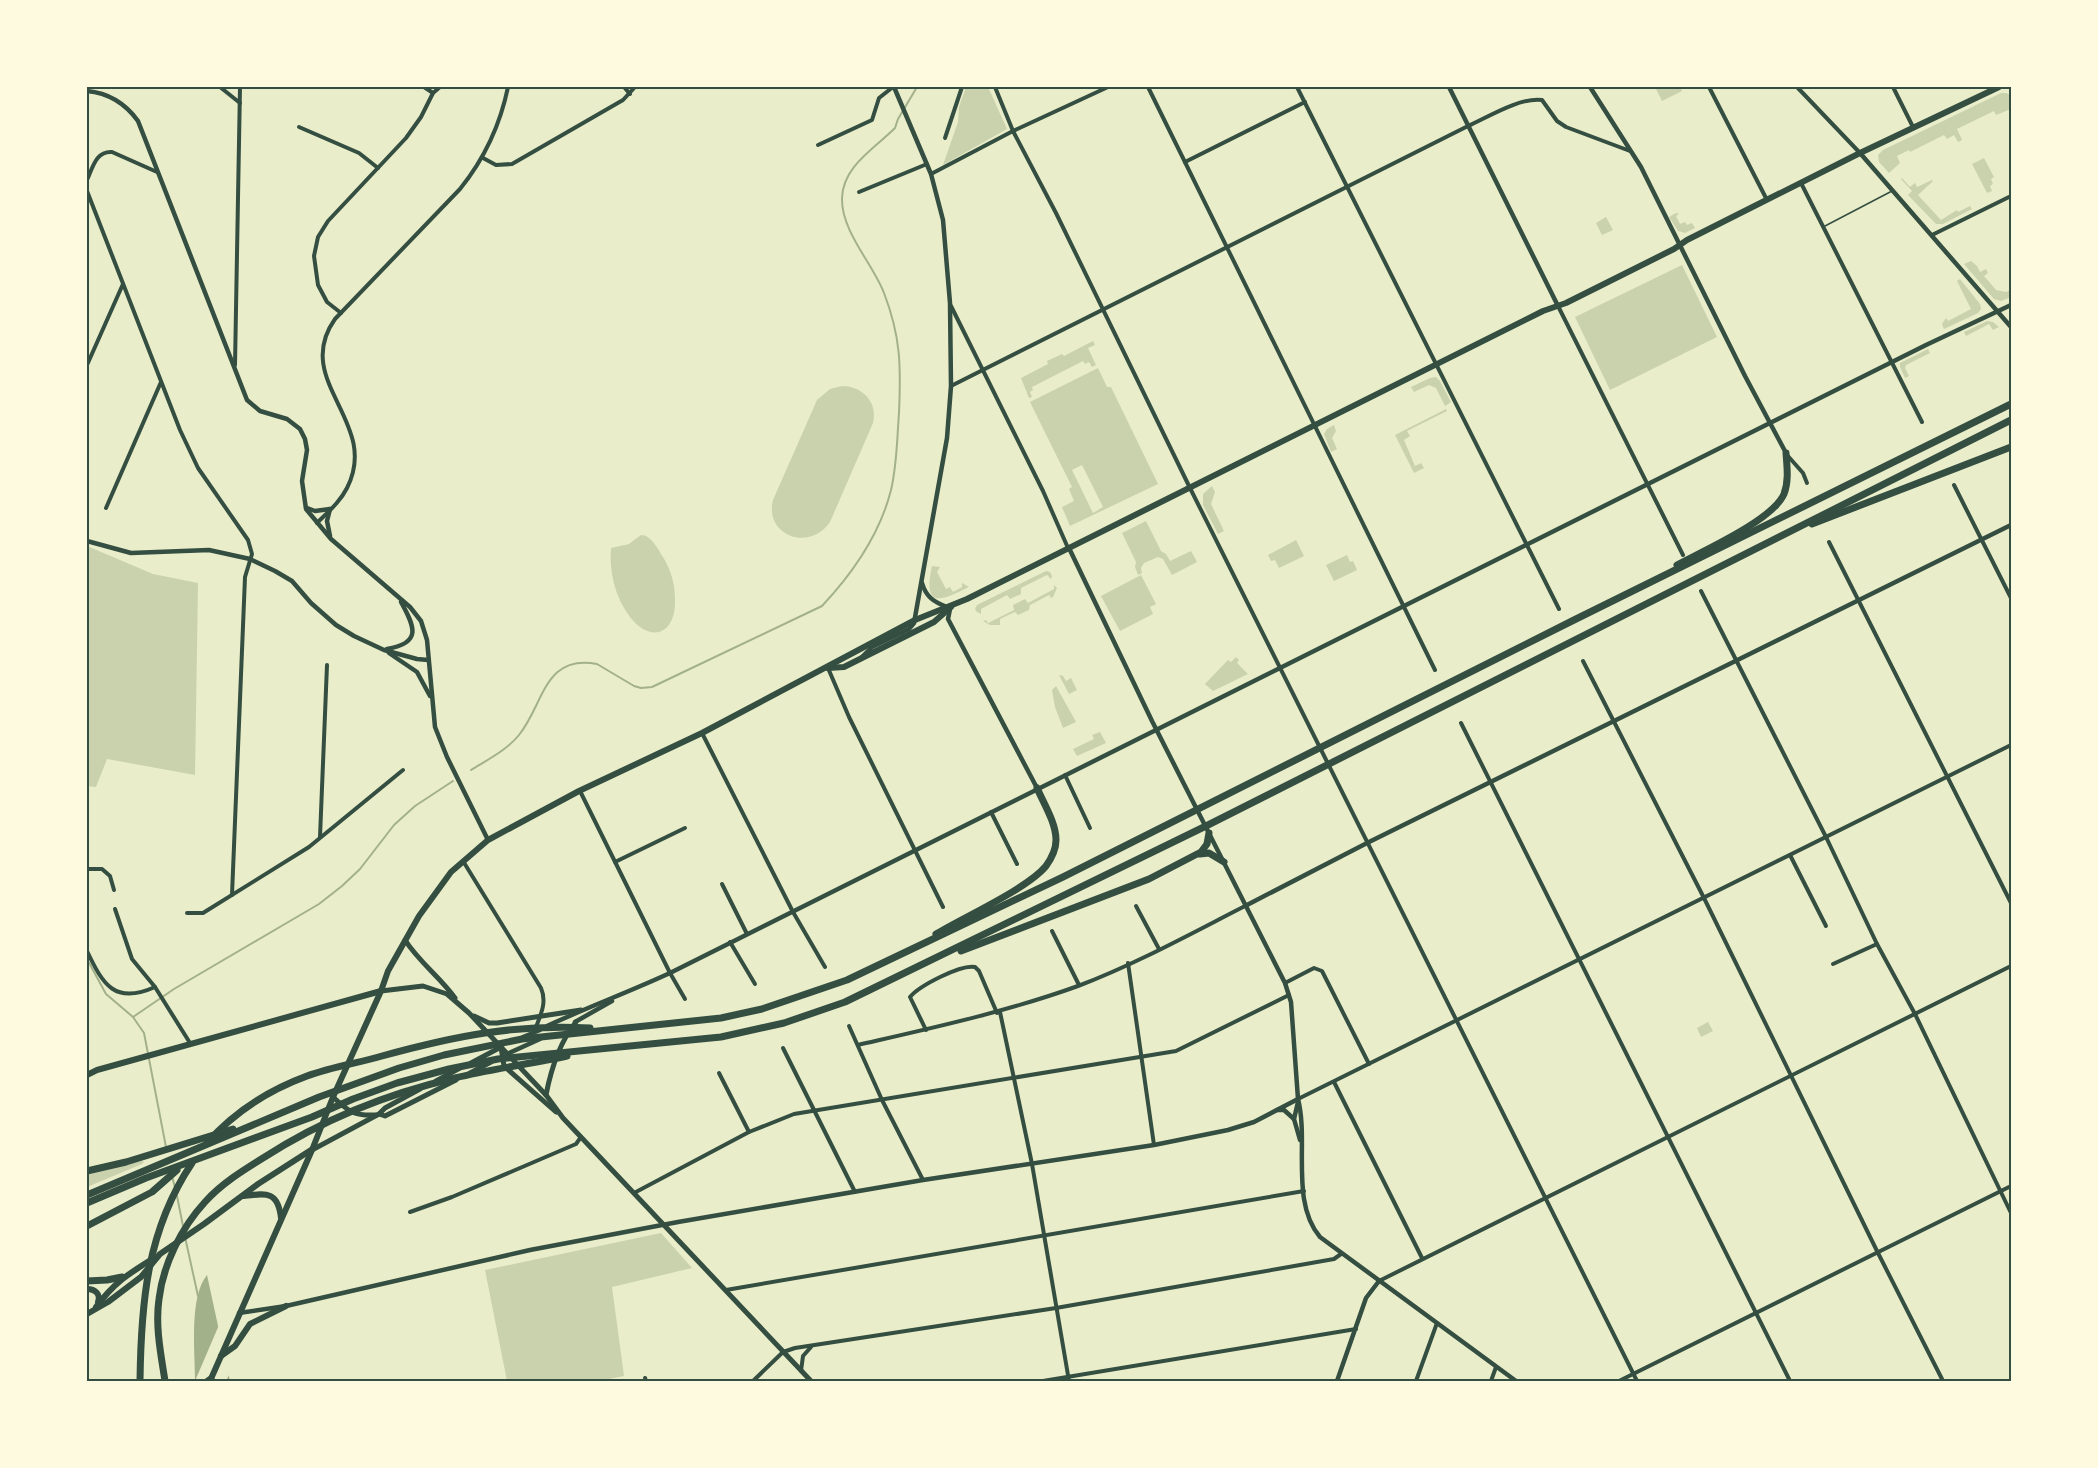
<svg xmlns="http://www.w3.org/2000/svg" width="2098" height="1468" font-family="'Libre Baskerville',serif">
<rect width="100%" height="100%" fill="#e9edc9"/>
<g fill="#cad2ad" fill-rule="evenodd">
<polygon points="966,87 988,87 1007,129 943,165 958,122 959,107"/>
<polygon points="1655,87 1680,87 1682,91 1662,101"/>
<polygon points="2001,93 2006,93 2010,95 2011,109 1996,115 1994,111 1957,129 1962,140 1958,142 1954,135 1947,139 1944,135 1910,152 1909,150 1897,156 1900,163 1889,173 1879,162 1878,155 1883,150"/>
<polygon points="1984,158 1994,177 1991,179 1993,184 1990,186 1992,191 1987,193 1972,164"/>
<polygon points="1902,178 1910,187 1915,183 1917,187 1932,180 1933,181 1918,195 1941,220 1957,210 1958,212 1970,206 1972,209 1943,224 1936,224 1908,195 1912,191 1901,179"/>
<polygon points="1676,213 1679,214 1676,216 1680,224 1685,222 1687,225 1692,223 1695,228 1685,233 1678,231 1669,217"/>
<polygon points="1606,217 1613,230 1602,235 1596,223"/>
<polygon points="1971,261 1977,266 1980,272 1986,269 1988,273 1984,276 1996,290 2006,292 2011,290 2011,297 2001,301 1994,299 1964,264"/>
<polygon points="1682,265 1717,337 1610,390 1575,317"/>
<polygon points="1960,279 1980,304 1981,309 1978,313 1944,329 1942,324 1946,318 1948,321 1971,309 1957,281"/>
<polygon points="1987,321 1993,322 1999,327 1993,330 1989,324 1966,336 1964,332"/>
<polygon points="1093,341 1095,345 1088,348 1096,365 1092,367 1089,362 1085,364 1083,361 1032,387 1033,390 1030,392 1032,397 1029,398 1021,378 1048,364 1047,361 1062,354 1064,356"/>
<polygon points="1928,349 1930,353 1906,365 1905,368 1909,376 1905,378 1900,367 1900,363"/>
<path d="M1098,368l9,19h4l47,97 -88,42 -8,-19 12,-6 -5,-12 3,-2 -42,-85zM1082,465l21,42 -10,6 -21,-43z"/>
<polygon points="1436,377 1440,381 1451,402 1445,406 1436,388 1429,385 1414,392 1411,387 1430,378"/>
<path d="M842,386c20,0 36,16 31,37l-43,99c-20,30 -66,14 -57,-22l44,-100 13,-11z"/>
<polygon points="1446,409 1447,411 1407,431 1410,436 1404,440 1415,466 1421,463 1424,468 1414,473 1395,435"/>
<polygon points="1334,425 1336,431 1332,438 1337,449 1331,452 1324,434 1327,429"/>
<polygon points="1212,486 1215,492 1211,504 1224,531 1218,534 1203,505 1203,494"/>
<polygon points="1146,521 1161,551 1166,554 1170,561 1191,551 1197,562 1172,575 1163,559 1158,557 1144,563 1141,568 1142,573 1138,575 1135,567 1136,562 1122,533"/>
<path d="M641,535c10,0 17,14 22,22 8,13 12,27 12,43 1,34 -24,44 -45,17 -15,-20 -21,-45 -19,-69l18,-4z"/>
<polygon points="1296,540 1304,556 1279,568 1275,560 1271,561 1268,555"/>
<polygon points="87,546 153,574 198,583 195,775 107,759 96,787 87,786"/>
<polygon points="1347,555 1350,562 1353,561 1357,570 1334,581 1326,565"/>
<path d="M932,566l8,1 -3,5 9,17 4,-2 3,5 9,-5v-4l7,4c-30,15 -46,21 -37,-21z"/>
<polygon points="1046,571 1050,572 1052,576 1051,579 1047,575 1021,588 1021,594 1010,599 1007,595 981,609 981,614 977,612 975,609 977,605"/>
<polygon points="1141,575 1156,604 1150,607 1153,614 1120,631 1101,596"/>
<polygon points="1054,585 1057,588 1053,597 1051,598 1049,595 1030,605 1029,610 1018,615 1015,612 1000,619 1000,625 990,625 983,621 986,620 988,623 1014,610 1013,605 1025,599 1028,603 1054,589"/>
<polygon points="1236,657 1239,660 1237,663 1248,674 1213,691 1205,684 1228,660 1231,662"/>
<polygon points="1059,675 1063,676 1066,681 1071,678 1077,690 1069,694"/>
<polygon points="1056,686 1076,722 1063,728 1055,707 1052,690"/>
<polygon points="1100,732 1106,743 1077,756 1073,749 1094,739 1092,735"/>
<polygon points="1708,1022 1713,1031 1701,1037 1697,1028"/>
<polygon points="142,1161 144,1162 142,1164 87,1187 87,1174"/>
<polygon points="661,1233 692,1268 612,1287 624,1376 599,1381 507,1381 485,1270"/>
</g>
<path fill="#a3b18a" d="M207,1275l23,106h-35v-2c0,-29 -6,-82 12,-104z"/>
<polygon fill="#e9edc9" points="219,1325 230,1373 226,1381 195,1381"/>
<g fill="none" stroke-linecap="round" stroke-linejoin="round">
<g stroke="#a3b18a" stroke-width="2">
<path d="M471,770c16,-10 36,-20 48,-35 25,-31 25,-81 78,-71l37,22 7,2 11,-1 170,-81c30,-32 58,-72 69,-116 6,-25 6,-51 8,-77 2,-46 2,-76 -15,-120 -11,-29 -43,-62 -42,-95 1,-32 32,-49 53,-70l3,-9 19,-32"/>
<polyline points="87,959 106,994 133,1017 144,1033 166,1147"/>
<polyline points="133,1017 174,989 319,904 342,886 360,869 394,825 415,806 453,781"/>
<polyline points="172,1176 175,1188"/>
<polyline points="177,1196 183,1226"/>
<polyline points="185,1237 198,1296"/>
</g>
<polyline stroke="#344e41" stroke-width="1.5" points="1825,226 1892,191"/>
<g stroke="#344e41" stroke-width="4">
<polyline points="220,87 240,103"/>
<polyline points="424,87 433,93"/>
<polyline points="624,87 630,94"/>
<polyline points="995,87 1013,131 1056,213 1190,488 1637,1381"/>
<polyline points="1148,87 1435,670"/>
<polyline points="1297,87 1559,609"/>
<polyline points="1709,87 1767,200"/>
<polyline points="1797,87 1860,153"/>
<polyline points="1893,87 1913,127"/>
<polyline points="2010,87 2011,88"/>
<polyline points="299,127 359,153 378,168"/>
<polyline points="945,138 962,87"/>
<polyline points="818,145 872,120 879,98 893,87"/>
<polyline points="483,158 496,165 512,164 623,100 635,87"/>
<polyline points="1185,162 1305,102"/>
<polyline points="931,174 1013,131 1108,87"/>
<path d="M87,180c6,-13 9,-29 25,-28l45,20"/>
<polyline points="1801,183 1922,422"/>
<polyline points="87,191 180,430 198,468 248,540 252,554 245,577 232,895"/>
<polyline points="859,192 927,164"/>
<polyline points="1932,235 2011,196"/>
<polyline points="951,306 1043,491 1068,548"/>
<polyline points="1558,306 1683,555"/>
<polyline points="341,313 327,302 318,285 314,256 318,237 328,221 406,138 421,117 433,93 440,87"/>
<polyline points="87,365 123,284"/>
<polyline points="235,365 240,87"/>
<path d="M951,386l517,-260c20,-9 52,-29 74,-26l15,21 9,6 64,24"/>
<polyline points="1787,455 1803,473 1807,483"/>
<polyline points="1954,485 2011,598"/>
<polyline points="106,508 161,382"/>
<path d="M317,523c11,-11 23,-21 30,-35 34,-66 -56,-107 -12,-169l125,-130c25,-31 40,-63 48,-102"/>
<polyline points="1829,542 2011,903"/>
<polyline points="1701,591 1826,837 1877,944 1915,1014 2011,1213"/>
<polyline points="1583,661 1704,898 1877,1251 1943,1381"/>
<polyline points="828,668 849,717 943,907"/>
<polyline points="1461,723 1790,1381"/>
<polyline points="702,733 793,912 825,967"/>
<polyline points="1065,775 1090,828"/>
<polyline points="580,791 670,973 685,999"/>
<polyline points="991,812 1017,864"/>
<polyline points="320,837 327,665"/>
<polyline points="1790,855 1826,926"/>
<path d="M463,861l78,127c6,14 0,26 -5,39"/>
<polyline points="615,862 685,828"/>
<polyline points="87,869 102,869 110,876 114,890"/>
<polyline points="722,884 747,934"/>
<polyline points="1136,906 1159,949"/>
<polyline points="115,909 132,959 155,987"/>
<polyline points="187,913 203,913 309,847 403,770"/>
<polyline points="1052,931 1079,985"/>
<polyline points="730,942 755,984"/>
<path d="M87,951c16,34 28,54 68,36l35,56"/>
<polyline points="1128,963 1154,1145"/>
<polyline points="1833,964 1877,944"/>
<polyline points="1285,983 1314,968 1322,971 1369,1064"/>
<polyline points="1000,1012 1032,1164 1069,1381"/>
<polyline points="849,1026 882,1100 923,1180"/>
<path d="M926,1030l-16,-33c9,-11 51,-33 65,-30l4,4 18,42"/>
<path d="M858,1045c74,-17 148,-33 220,-59 58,-22 114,-53 169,-81"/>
<polyline points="783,1048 855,1192"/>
<polyline points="719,1073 749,1132"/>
<polyline points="1334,1082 1422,1258"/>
<polyline points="1298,1099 2011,745"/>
<polyline points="634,1193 749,1132 794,1114 1176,1051 1289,995"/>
<polyline points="410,1212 452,1197 541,1159 576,1144 581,1137"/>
<polyline points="1379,1281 2011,966"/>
<polyline points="726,1290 1304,1191"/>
<polyline points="801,1371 803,1356 811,1347"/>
<polyline points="645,1378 646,1381"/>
<polyline points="753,1381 783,1352 795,1348 1056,1308 1334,1259 1341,1254"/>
<polyline points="1043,1381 1356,1329"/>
<polyline points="1416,1381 1437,1323"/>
<polyline points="1491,1381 1496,1367"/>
<polyline points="1619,1381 2011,1186"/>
</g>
<g stroke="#344e41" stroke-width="4.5">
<polyline points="1449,87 1558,306"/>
<polyline points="1590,87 1641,167 1745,376 1786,453"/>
<path d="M87,91c22,2 38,12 51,30l109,279 13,11 27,8 13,10 5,10 2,11 -5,31 4,28 25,30 79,68 11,14 6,19 8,87 12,30 41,83"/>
<polyline points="1860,153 2011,327"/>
<polyline points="307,508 315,511 330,509"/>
<polyline points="330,536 327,521 330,509"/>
<polyline points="87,541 131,553 209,550 250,559 275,571 292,581 311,603 336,625 354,636 384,650 417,659 428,660"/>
<path d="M1069,548l83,173 133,262 6,19 7,97c11,42 -8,103 22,138l196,144"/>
<path d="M922,583c4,14 12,19 25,24"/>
<polyline points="950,609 948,619 1037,788"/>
<path d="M387,649c35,-6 28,-22 14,-47"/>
<polyline points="389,653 417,672 430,696"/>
<polyline points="862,657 872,647 909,629 914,623 947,438 951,386 950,303 943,220 931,174 894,87"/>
<polyline points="1247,905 1369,842 2011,525"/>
<polyline points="575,1022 612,1001"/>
<path d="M547,1026c41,-19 82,-34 123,-53l1256,-628 85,-40"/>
<polyline points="523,1037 540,1030"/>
<polyline points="507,1054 540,1039"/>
<polyline points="1298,1102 1294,1119 1300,1140"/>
<polyline points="1277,1110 1284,1110 1294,1119"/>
<polyline points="239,1313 286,1306 530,1250 678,1222 923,1180 1154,1145 1228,1130 1254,1122 1298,1099"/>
<polyline points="1337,1381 1366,1298 1379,1281"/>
</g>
<g stroke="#344e41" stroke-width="5">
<path d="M405,940c14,22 35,37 50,58"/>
<polyline points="381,991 423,986 447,994 469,1013 546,1095 563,1118 811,1381"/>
<polyline points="474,1016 489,1023 497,1023 581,1010"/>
<polyline points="501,1047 504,1066 556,1112"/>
<polyline points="471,1063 501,1047"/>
<polyline points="470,1073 491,1062"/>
<polyline points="436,1081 460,1068"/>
<path d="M546,1095c5,-26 13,-52 30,-73"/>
<path d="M333,1097c16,15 21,19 43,18"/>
<polyline points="379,1114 385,1116 456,1080"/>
<polyline points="312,1150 379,1114 385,1108 420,1089"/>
</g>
<g stroke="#344e41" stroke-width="6">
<polyline points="828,668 844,667 934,622 951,607"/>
<polyline points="87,1075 97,1070 381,991"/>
<path d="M244,1196c23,-3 34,-5 37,22"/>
<path d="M87,1289c8,0 14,5 11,13"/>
<path d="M96,1307c20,-26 31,-32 58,-49"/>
<polyline points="87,1314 108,1302 141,1277 160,1254 204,1224 258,1184 311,1150"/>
<polyline points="221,1356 235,1346 250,1324 286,1306"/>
<polyline points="210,1381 312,1150 333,1097 381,991 388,971 419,916 451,872 488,840 579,791 702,733 915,620 967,599 1543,311 1566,303 1674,249 1687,240 1860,153 1999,87"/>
</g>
<g stroke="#344e41" stroke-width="7">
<polyline points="1812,524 2011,447"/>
<path d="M1677,565c26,-14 96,-45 107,-71 5,-13 3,-27 2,-41"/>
<polyline points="1200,854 1209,853 1224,862"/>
<path d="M936,934c28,-17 91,-45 110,-68 5,-7 10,-17 10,-26 0,-17 -12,-36 -19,-52"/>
<polyline points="961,951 1149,879 1201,852 1207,844 1209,833"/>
<path d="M206,1144c27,-31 63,-54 101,-68 24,-9 51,-13 75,-20 73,-20 132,-32 208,-28"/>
<polyline points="87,1171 126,1162 233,1129"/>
<polyline points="87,1195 319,1097 399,1068 444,1055 522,1039 721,1018 762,1009 847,980 1063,877 1574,620 2011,404"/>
<polyline points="87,1203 146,1178 312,1117 353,1099 397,1083 449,1069 498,1059 721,1037 784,1023 845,1002 1206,826 2011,420"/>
<polyline points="87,1226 152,1192 177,1170"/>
<polyline points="87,1281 107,1280 122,1277"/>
<path d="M140,1381c1,-79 7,-151 52,-218"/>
<path d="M165,1381c-4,-26 -10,-55 -6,-82 4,-34 22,-71 46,-97 16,-18 37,-31 58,-44 59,-38 123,-64 192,-80 37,-9 75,-14 112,-22"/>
<polyline points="208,1381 211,1379"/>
</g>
</g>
<rect width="2098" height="1468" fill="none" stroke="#fefae0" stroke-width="177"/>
<rect x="88" y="88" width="1922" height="1292" fill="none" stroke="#344e41" stroke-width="2"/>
</svg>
